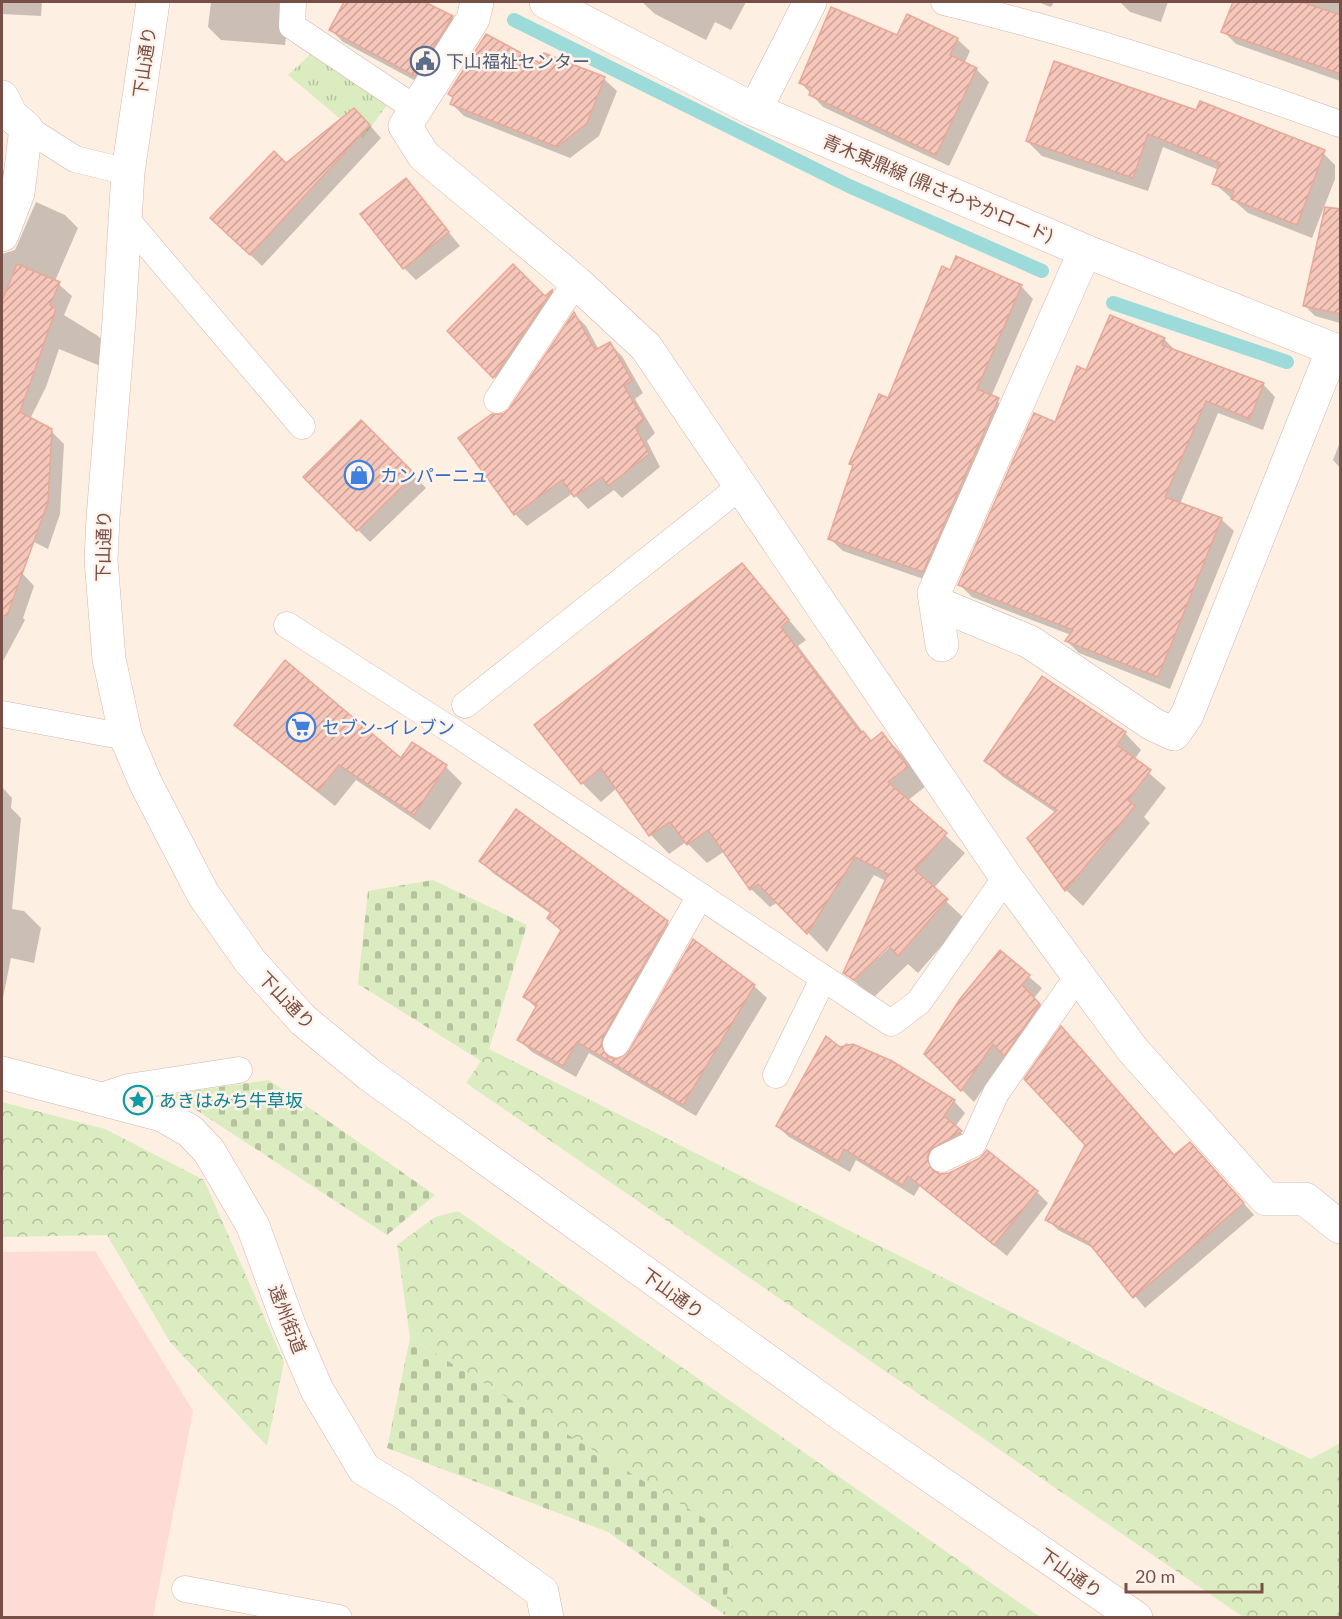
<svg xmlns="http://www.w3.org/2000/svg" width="1342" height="1619" font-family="Lato,'Noto Sans JP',sans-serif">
<defs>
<pattern id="forest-crowns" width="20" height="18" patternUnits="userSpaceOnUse" patternTransform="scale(1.5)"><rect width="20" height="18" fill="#dbedc0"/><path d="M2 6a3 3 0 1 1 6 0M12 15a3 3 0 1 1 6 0" fill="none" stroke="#b6c29e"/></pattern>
<pattern id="cemetery-stones" width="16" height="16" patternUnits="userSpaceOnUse" patternTransform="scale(1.5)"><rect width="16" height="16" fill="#dbedc0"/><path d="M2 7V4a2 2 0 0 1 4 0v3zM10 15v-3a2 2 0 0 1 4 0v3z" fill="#b6c29e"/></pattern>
<pattern id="park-tufts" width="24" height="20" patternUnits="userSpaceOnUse" patternTransform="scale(1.5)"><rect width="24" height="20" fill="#dbedc0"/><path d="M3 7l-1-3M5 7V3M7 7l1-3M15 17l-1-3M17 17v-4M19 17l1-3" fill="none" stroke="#b6c29e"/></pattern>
<pattern id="building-hatch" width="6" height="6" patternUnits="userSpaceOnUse" patternTransform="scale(1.5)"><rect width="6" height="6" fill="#f5c6b9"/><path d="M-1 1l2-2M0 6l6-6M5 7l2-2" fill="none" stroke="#cba398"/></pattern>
</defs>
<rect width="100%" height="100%" fill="#feefe3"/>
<polygon fill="#ffdbd6" points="95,1251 193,1411 153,1617 2,1617 2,1252"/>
<g fill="url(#forest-crowns)">
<polygon points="489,1049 1156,1385 1311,1459 1340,1443 1340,1617 1243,1617 466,1083"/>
<polygon points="2,1102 105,1129 204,1180 284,1362 267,1446 170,1342 107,1235 2,1237"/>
<polygon points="458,1211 1040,1617 730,1618 725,1615 732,1536 410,1338 397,1245 435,1217"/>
</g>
<g fill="url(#cemetery-stones)">
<polygon points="433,880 527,925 489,1049 481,1061 358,984 368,891"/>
<polygon points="269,1080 435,1195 387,1235 184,1102 158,1096"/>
<polygon points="410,1338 733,1536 725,1615 608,1532 387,1448"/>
</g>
<polygon fill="url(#park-tufts)" points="314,51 387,105 363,138 288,75"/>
<g fill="#0003" fill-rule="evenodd">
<polygon points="2,2 42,2 41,16 2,14"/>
<polygon points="211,2 290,2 285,45 221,40 208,27"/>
<polygon points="346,2 422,2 452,17 464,30 427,87 343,42 331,30"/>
<polygon points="642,2 746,2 731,30 715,22 706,40 655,14"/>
<polygon points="1038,2 1054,2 1051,7"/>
<polygon points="1120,2 1168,2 1161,22 1130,12"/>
<polygon points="1234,2 1340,2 1340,81 1236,44 1223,31"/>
<polygon points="898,37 957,39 970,51 964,64 976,69 989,82 949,166 823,107 800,82"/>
<polygon points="540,65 604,79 617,91 599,136 570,158 464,116 452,104 454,98 450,94"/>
<polygon points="1197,112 1320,150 1335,165 1335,179 1312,238 1248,213 1214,183 1219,170 1163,147 1148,191 1042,156 1027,141"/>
<polygon points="366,121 381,138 262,266 224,229 286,165"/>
<polygon points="2,168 9,175 2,234"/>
<polygon points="406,180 460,246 416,280 404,268"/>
<polygon points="36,202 65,215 78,228 55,281 72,296 64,315 98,336 111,349 110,370 59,349 46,387 30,419 51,431 64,444 60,514 48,549 2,526 2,338 7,327 2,321 2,254 15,250"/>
<polygon points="1340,261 1340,323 1315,316 1305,306"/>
<polygon points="951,272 1021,286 1033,299 991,397 1011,412 935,583 843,551 830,539 854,467 851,463 889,400"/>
<polygon points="552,290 564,302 506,389 449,331 545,298"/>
<polygon points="574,314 586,326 599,350 610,344 622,356 643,393 635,399 655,433 647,441 660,467 622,498 614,490 588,509 573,493 527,526 515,514 504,415 510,410"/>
<polygon points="1164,339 1177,352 1263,384 1275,397 1263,430 1218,413 1180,504 1221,519 1234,531 1170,689 1079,653 1067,641 1071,635 972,597 960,585 1087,372"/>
<polygon points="361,422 426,488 370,542 305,477"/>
<polygon points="1340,442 1340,468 1333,460"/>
<path d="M742,565l64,75 -8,6 71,94 3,2 10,-8 19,19 25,33 -19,15 58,52 -32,36 32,30 -47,54 -10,-9 -35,34 -28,-25 41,-92 -12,-6 -47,77 -49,-50 -8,5 -19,-18 -26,-38 -18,12 -21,-21 -17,12 -18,-19 -34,-47 -16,14 -19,-19zM893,940l2,2 -16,15v-4z"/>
<polygon points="2,567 22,573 34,586 23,618 25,620 2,663"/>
<polygon points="236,724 402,760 446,767 462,783 430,830 356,780 335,806 253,741"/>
<polygon points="1125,733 1141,750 1134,760 1166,788 1144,817 1150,823 1083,906 1066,890 1029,838 1056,813 1003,777 986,761"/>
<polygon points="2,787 12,798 11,808 21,818 12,909 24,911 41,928 34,963 11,958 2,1003"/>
<polygon points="516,811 667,922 680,935 615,1049 613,1058 617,1061 754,986 767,998 696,1116 589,1053 576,1077 532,1052 519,1040 537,1009 525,997 562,931 551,914 493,873 481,861"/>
<polygon points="1000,952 1042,988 1034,998 1052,1017 1017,1067 1006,1056 974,1102 926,1054"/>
<polygon points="846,1043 897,1065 954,1101 965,1113 955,1127 972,1143 941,1162 938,1171 940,1175 1037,1192 1048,1203 1007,1256 920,1186 914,1196 856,1160 850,1172 789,1137 777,1126"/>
<polygon points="1087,1145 1175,1156 1201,1155 1254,1215 1145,1308 1097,1250 1058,1230 1047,1219"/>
</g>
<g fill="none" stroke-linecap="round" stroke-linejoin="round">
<g stroke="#9cdbda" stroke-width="14">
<polyline points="514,20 849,186 1042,271"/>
<polyline points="1113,303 1287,362"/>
</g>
</g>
<g fill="url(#building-hatch)" stroke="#e9a898" stroke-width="1.5">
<polygon points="344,2 425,2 453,16 415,76 329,30"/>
<polygon points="1233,2 1302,2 1341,15 1341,74 1221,32"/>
<polygon points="831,7 897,35 907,14 958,38 950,55 977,68 936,155 809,95 812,88 799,83"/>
<polygon points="486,34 540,63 544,53 605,77 587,123 557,147 450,104 453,97 448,94"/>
<polygon points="1054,61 1196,110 1200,101 1325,150 1297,225 1231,199 1234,191 1212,184 1220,163 1148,134 1133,178 1026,141"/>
<polygon points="354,108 370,125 250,255 210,218 274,151 286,163"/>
<polygon points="406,178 449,232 403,269 360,214"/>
<polygon points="1325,207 1341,209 1341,314 1303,306"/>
<polygon points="956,256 1022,285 977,389 999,398 923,572 828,539 853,465 849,464 879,394 888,398 942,266 950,270"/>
<polygon points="17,264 60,282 50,305 56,309 20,412 52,429 48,502 7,616 2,615 2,301"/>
<polygon points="513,264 545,296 553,289 493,378 447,331"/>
<polygon points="574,312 595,350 610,342 632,380 624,386 644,420 636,428 649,454 608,486 602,477 574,497 562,480 514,515 458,438 492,414 503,414 509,409"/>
<polygon points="1110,315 1165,338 1162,345 1264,383 1250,419 1206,401 1165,497 1222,518 1158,677 1065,641 1073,630 958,585 1034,413 1055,422 1077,366 1086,370"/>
<polygon points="361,420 415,474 357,531 303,477"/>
<polygon points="742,563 789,620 781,627 861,733 863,731 871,741 882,732 908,767 888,782 947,833 915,870 948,899 898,956 889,946 854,980 843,973 888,874 855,857 807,934 758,884 750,890 708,830 687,845 670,822 649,836 601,768 581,784 534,725"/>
<polygon points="285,660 401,758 412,742 447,765 414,815 339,765 318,791 234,725"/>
<polygon points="1042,676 1126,732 1117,745 1151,770 1128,800 1135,806 1065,891 1027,838 1057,810 984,761"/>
<polygon points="516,809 668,921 603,1037 601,1045 608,1057 617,1059 629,1051 693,939 755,985 683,1105 577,1042 563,1066 517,1040 537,1005 523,997 561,930 547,918 551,912 479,861"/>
<polygon points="1000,950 1030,975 1022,985 1040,1004 1004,1056 993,1044 961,1091 924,1054 960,999"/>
<polygon points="1061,1026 1174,1155 1190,1142 1244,1203 1133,1298 1088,1242 1045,1220 1085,1145 1024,1079"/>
<polygon points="826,1036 840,1047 853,1044 892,1061 955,1100 944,1116 962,1131 930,1150 927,1158 933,1171 940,1174 949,1173 980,1158 987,1150 1038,1191 994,1245 908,1176 902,1185 844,1149 838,1161 776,1126"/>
</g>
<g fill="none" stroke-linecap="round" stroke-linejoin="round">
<g stroke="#d2b6ab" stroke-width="27">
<g id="lane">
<polyline points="293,2 292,26 416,109"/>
<path d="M944,2c135,32 266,75 396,122"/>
<polyline points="26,128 75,159 128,172"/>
<polyline points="126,219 302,426"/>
<polyline points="497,400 576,282"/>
<polyline points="287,625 457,734 891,1023 919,1002 1006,877"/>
<polyline points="465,705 741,486"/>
<polyline points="2,714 126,737"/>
<polyline points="616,1044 700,896"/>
<polyline points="776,1075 823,979"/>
<polyline points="95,1098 128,1087 239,1070"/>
<polyline points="942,1159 973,1144 996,1093 1078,976"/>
<polyline points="185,1589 339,1618"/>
</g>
</g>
<g stroke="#d2b6ab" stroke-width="34">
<g id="street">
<polyline points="477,2 473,19 405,126 424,156 576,282 646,347 1006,877 1132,1049 1266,1199 1305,1199 1340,1227"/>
<polyline points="2,97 11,115 26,128 18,193 2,235"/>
<polyline points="755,110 810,2"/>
<polyline points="936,603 1030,642 1154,725 1174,734 1187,715 1333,349"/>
<polyline points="942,645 934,593 1085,251"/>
<polyline points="2,1073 162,1115 190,1131 209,1151 253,1226 289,1325 317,1390 364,1469 404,1493 542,1592 547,1618"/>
</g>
</g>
<g stroke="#d9b6aa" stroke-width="34">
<g id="secondary">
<polyline points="153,2 128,172 119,321 103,518 101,560 109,659 126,737 146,784 203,894 250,961 303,1020 370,1075 851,1421 1136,1618"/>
<polyline points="546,2 755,110 1085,251 1340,352"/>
</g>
</g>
<use href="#lane" stroke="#fff" stroke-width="26"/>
<use href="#street" stroke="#fff" stroke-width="33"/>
<use href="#secondary" stroke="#fff" stroke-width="33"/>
</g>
<defs>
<g id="civic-ring" transform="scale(1.5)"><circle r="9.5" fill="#fff3eb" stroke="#5c6f8a" stroke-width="1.5"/><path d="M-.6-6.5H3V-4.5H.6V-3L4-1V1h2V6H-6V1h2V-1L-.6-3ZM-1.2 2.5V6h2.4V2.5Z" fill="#5c6f8a"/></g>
<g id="shop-ring" transform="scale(1.5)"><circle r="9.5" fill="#fff3eb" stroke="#3f7fe0" stroke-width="1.5"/><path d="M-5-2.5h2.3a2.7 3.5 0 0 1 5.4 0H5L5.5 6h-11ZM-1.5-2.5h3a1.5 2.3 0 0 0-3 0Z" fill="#3f7fe0"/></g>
<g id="supermarket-ring" transform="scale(1.5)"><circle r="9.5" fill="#fff3eb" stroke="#3f7fe0" stroke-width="1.5"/><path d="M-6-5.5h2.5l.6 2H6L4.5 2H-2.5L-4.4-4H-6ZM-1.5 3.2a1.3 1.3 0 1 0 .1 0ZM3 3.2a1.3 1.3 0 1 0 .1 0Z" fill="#3f7fe0"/></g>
<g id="sight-ring" transform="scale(1.5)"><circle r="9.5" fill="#fff3eb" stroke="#0f9aa8" stroke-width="1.5"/><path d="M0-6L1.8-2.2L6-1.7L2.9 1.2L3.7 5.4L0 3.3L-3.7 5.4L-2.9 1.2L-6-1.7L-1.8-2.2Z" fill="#0f9aa8"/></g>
</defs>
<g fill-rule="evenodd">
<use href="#civic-ring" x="425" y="61"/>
<use href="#shop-ring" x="359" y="475"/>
<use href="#supermarket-ring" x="301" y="727"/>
<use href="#sight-ring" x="138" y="1100"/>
</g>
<g text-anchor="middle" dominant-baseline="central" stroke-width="5" stroke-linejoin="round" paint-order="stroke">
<g font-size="18" fill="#4e5e75" stroke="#fff3eb" text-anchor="start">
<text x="446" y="61">下山福祉センター</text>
</g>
<g font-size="18" fill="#784f47" stroke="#fff3eb">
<text transform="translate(144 62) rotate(-82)">下山通り</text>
<text transform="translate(938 188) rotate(23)">青木東鼎線 (鼎さわやかロード)</text>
<text transform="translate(103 546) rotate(-89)">下山通り</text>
<text transform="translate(287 1000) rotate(46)">下山通り</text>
<text transform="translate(673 1293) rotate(36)">下山通り</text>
<text transform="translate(288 1319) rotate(69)">遠州街道</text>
<text transform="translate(1071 1573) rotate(35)">下山通り</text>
</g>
<g font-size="18" fill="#366cbe" stroke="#fff3eb" text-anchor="start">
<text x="380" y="475">カンパーニュ</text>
<text x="322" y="727">セブン-イレブン</text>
</g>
<g font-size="18" fill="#0d838f" stroke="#fff3eb" text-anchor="start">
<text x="159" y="1100">あきはみち牛草坂</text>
</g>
</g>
<rect width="1342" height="1619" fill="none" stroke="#784f47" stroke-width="6"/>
<path d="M1126 1583v9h136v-9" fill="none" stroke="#784f47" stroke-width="3"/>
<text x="1135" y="1583" font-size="18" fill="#784f47" stroke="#fff3eb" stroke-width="4.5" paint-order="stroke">20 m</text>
</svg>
